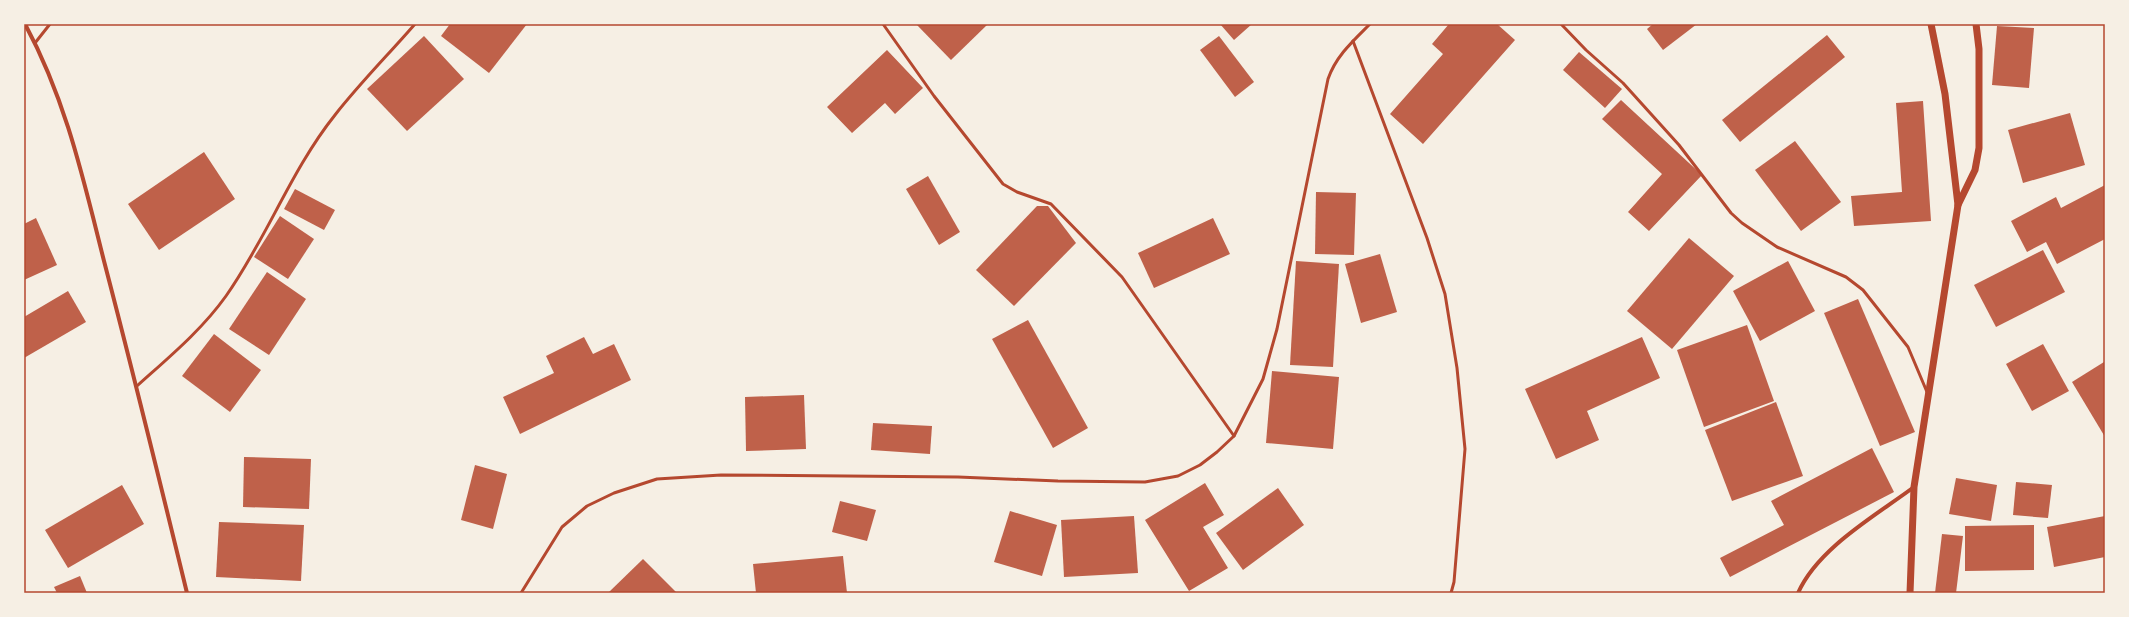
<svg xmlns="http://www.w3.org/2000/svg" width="2129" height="617" font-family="Rubik,sans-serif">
<rect width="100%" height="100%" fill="#f6efe4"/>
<g fill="#bf614a">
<polygon points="450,24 527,24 489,73 441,36"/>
<polygon points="916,24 988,24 951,60"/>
<polygon points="1220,24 1252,24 1234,40"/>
<polygon points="1449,24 1497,24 1515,40 1423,144 1390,114 1443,54 1432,44"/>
<polygon points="1653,24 1697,24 1663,50 1647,29"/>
<polygon points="1997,26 2034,28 2029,88 1992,85"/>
<polygon points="1827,35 1845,57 1740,142 1722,120"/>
<polygon points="424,36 464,79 407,131 367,89"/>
<polygon points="1219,36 1254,82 1235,97 1200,50"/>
<polygon points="887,50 923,88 895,114 885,103 852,133 827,107"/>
<polygon points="1579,52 1622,89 1605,108 1563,70"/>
<polygon points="1621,100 1702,175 1649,231 1628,212 1662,174 1602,119"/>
<polygon points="1923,101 1931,221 1854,226 1851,196 1902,192 1896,103"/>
<polygon points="2070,113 2085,165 2023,183 2008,130"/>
<polygon points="1795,141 1841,202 1801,231 1755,170"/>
<polygon points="204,152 235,199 159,250 128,204"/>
<polygon points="928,176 960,232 939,245 906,189"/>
<polygon points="2105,185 2105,239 2057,264 2046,242 2027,252 2011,221 2056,197 2061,208"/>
<polygon points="295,189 335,210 324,230 284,209"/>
<polygon points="1316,192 1356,193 1354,255 1315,254"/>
<polygon points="1037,206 1048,206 1076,243 1014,306 976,270"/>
<polygon points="280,216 314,239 288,279 254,257"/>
<polygon points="36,218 57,265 24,280 24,224"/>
<polygon points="1213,218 1230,254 1154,288 1138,253"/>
<polygon points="1689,238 1734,276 1672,349 1627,311"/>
<polygon points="2043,250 2065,292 1996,327 1974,285"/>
<polygon points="1380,254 1397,312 1361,323 1345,264"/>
<polygon points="1296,261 1339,264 1333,367 1290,365"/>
<polygon points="1788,261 1815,311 1760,341 1733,291"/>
<polygon points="267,272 306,299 269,355 229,329"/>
<polygon points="68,291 86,322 24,358 24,317"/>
<polygon points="1858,299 1915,432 1880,446 1824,313"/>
<polygon points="1028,320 1088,428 1053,448 992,339"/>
<polygon points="1747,325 1774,401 1704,427 1677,350"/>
<polygon points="214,334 261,370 230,412 182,376"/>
<polygon points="584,337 593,354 614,344 631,380 520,434 503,397 554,373 546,356"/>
<polygon points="1642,337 1660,378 1587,411 1599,440 1556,459 1525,389"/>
<polygon points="2043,344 2069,391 2032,411 2006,364"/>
<polygon points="2104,362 2105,364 2105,437 2072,382"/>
<polygon points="1272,371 1339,377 1333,449 1266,443"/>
<polygon points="804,395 806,449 746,451 745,397"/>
<polygon points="1776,402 1803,476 1732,501 1705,430"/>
<polygon points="873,423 932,426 930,454 871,450"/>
<polygon points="1872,448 1894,492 1730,577 1720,558 1784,525 1771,501"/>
<polygon points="244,457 311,459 309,509 243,507"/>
<polygon points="475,465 507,474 493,529 461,520"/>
<polygon points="1956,478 1997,485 1991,521 1949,514"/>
<polygon points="2016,482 2052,485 2048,518 2013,515"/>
<polygon points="1205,483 1224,515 1203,527 1228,568 1189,591 1145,520"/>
<polygon points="122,485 144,524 68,568 45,530"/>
<polygon points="1278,488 1304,525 1243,570 1216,533"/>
<polygon points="840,501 876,510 867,541 832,532"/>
<polygon points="1010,511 1057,525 1042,576 994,562"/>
<polygon points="1134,516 1138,573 1064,577 1061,520"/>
<polygon points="2105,516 2105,557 2054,567 2047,527"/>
<polygon points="219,522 304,525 301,581 216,577"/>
<polygon points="2034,525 2034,570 1965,571 1965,526"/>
<polygon points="1942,534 1963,536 1956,593 1935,593"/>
<polygon points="843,556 847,593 756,593 753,564"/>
<polygon points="643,559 677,593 608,593"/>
<polygon points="80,576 87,593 57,593 54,587"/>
</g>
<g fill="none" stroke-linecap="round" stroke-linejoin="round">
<g stroke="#b5482f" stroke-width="3">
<polyline points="883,24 934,96 1003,184 1017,192 1051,204 1122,277 1234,436"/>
<polyline points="1561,24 1586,50 1623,83 1679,145 1731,213 1742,223 1777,247 1846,277 1863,290 1908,347 1927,392"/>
<polyline points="1353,41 1427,238 1445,294 1457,368 1465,449 1454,582 1451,593"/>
<polyline points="35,43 50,24"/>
<path d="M137,386c31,-28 64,-55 89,-90 41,-58 65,-126 109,-181 25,-32 54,-61 80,-91"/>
<path d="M521,593l41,-66 25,-21 27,-13 43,-14 64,-4 237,2 100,4 87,1 33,-6 22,-11 17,-13 17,-16 29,-57 14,-50 51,-250c8,-23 25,-38 42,-55"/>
</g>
<g stroke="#b5482f" stroke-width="4">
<path d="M25,24c41,76 58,154 79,237 29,111 56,221 83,332"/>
<path d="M1798,593c20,-45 77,-77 116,-106"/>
</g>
<g stroke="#b5482f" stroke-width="7">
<polyline points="1958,205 1975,170 1979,148 1979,49 1976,24"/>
<polyline points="1910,593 1914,487 1958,205 1945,94 1931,24"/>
</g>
</g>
<rect width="2129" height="617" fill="none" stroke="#f6efe4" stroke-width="50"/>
<rect x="25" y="25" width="2079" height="567" fill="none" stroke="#b5482f" stroke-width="1.5"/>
</svg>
